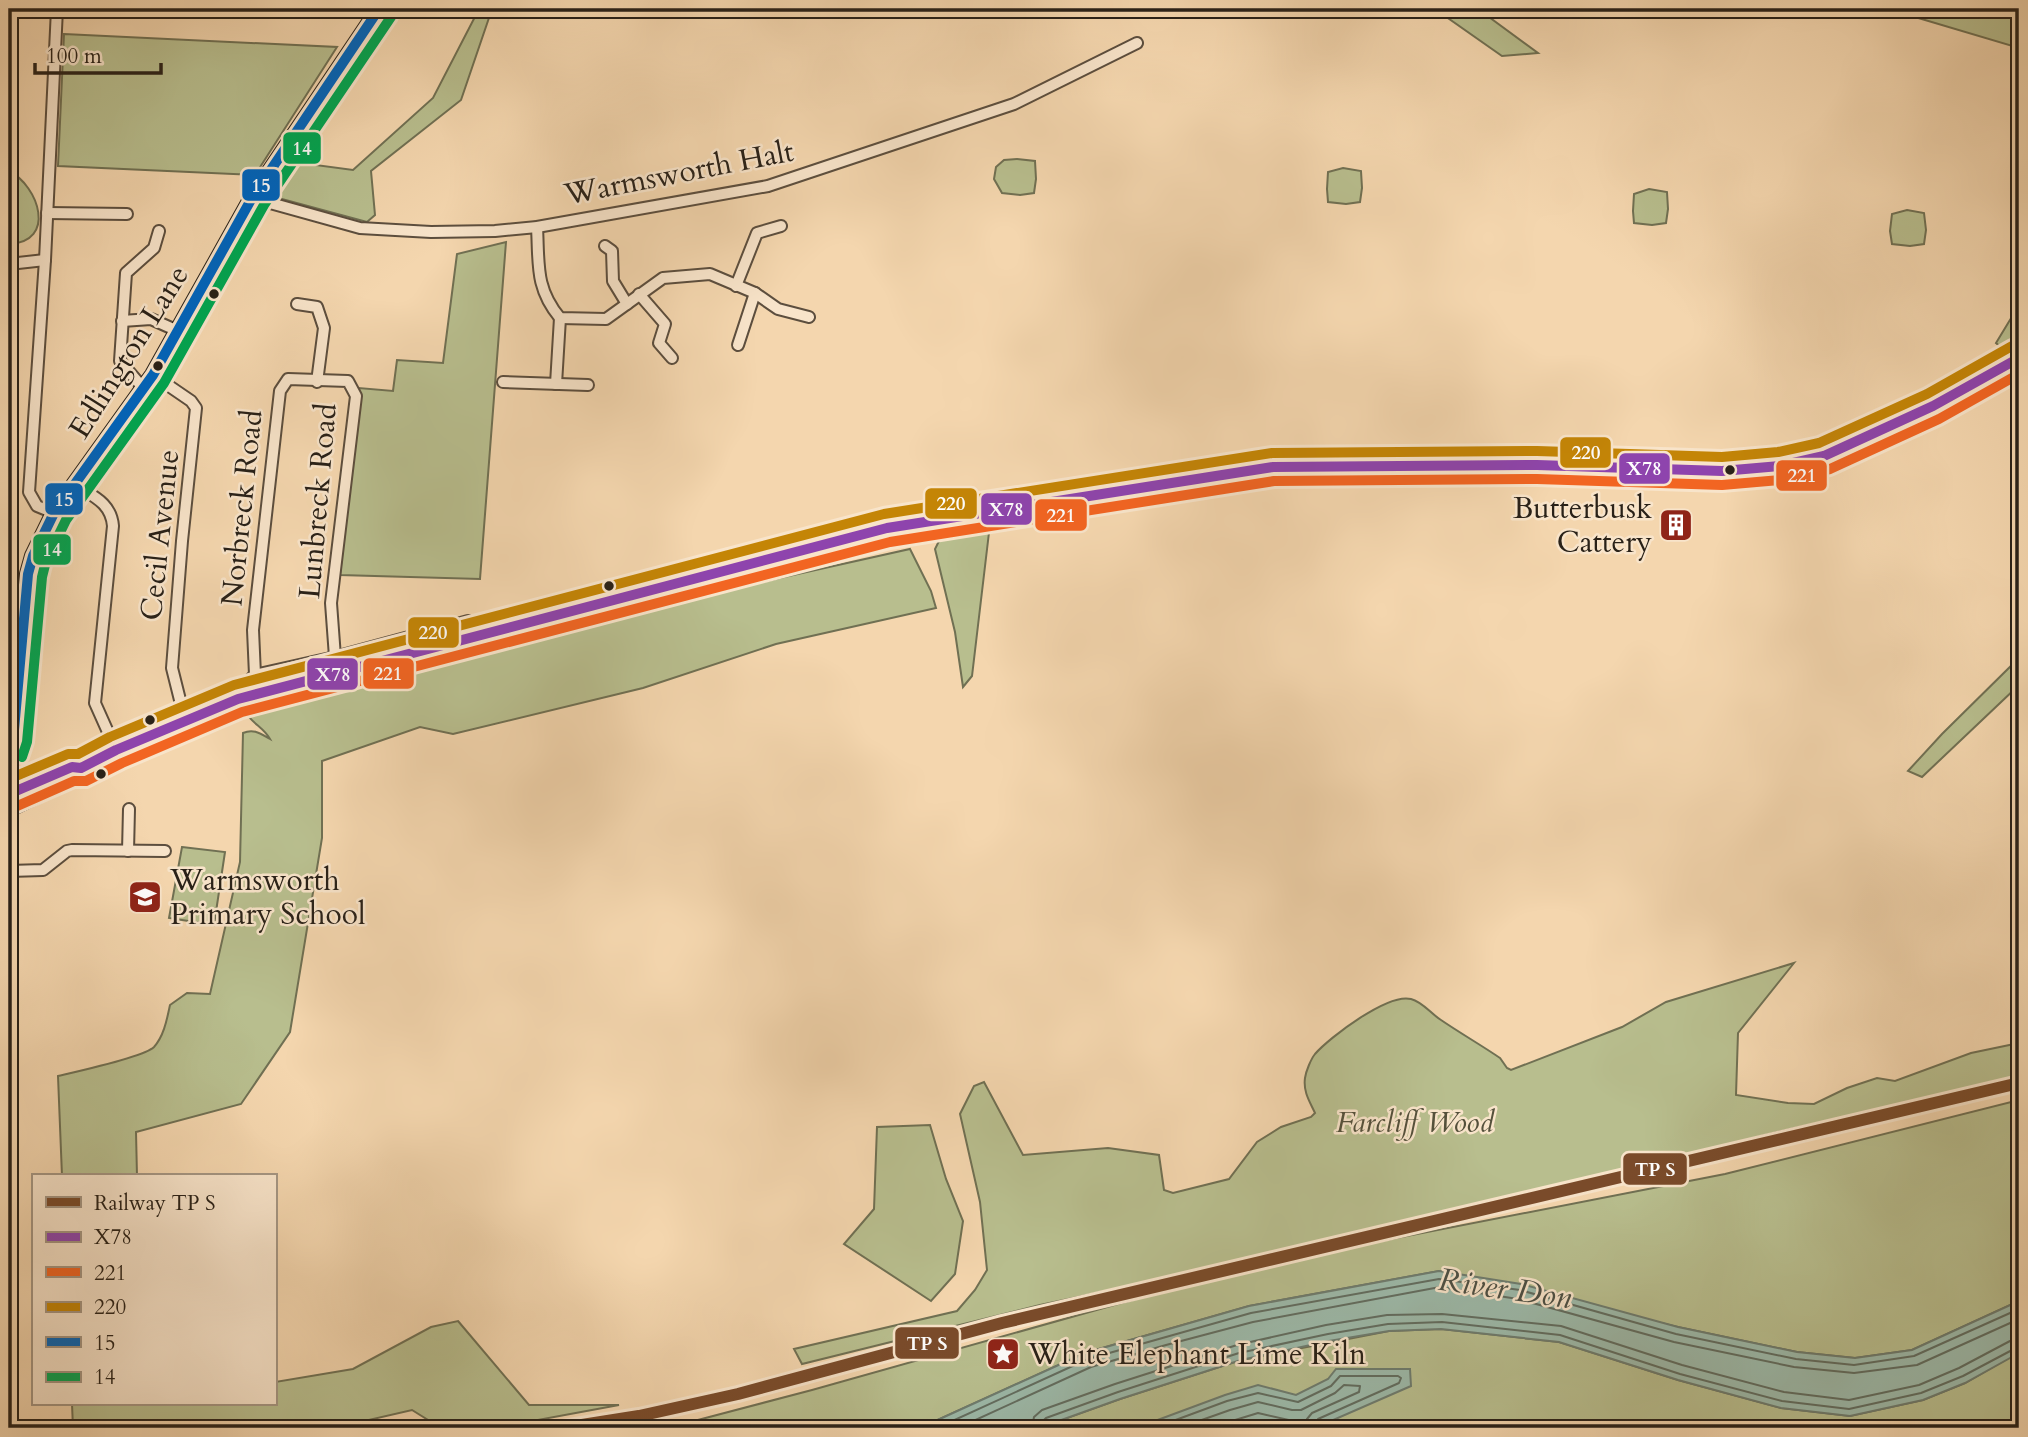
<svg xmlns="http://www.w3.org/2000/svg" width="2028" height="1437" font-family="Cardo,serif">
<rect width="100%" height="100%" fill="#f4d6ae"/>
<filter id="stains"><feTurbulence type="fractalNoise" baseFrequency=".00286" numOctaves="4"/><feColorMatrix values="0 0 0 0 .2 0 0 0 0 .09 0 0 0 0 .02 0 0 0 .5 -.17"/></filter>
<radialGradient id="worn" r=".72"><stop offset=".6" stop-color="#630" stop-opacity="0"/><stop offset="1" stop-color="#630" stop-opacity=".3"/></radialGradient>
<g fill="#b8be8e" stroke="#707053" stroke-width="2">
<polygon points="479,9 492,9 461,100 371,171 375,215 367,222 267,195 286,161 353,170 433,98"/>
<polygon points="1435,9 1478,9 1538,53 1502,56"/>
<polygon points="1888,9 2019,9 2019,48"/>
<polygon points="64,34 337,47 255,175 58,166"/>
<polygon points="1017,159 1035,161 1036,179 1034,193 1020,195 1002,193 994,179 996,167 1004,160"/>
<polygon points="1343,168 1361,171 1362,188 1360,202 1346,204 1328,202 1327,189 1328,172"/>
<path d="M9,171c30,15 48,71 0,73z"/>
<polygon points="1649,189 1667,192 1668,209 1666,223 1652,225 1634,223 1633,211 1634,194"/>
<polygon points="1907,210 1924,213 1926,230 1924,244 1910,246 1892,244 1890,231 1892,214"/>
<polygon points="506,242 480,579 340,575 359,388 393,391 397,360 443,363 457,254"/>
<polygon points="2019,305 2019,337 2003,349 1996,343"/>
<polygon points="957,505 958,512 827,539 827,531 904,514"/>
<polygon points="990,524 972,676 963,687 955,632 935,549 944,531"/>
<path d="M910,549l21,42 5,17 -160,36 -133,44 -190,46 -33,-7 -98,34v77l-32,194 -49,72 -105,28 1,44h-75l-4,-100c17,-4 86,-19 96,-29 10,-11 13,-28 16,-42l17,-12 23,1 30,-132 3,-129c11,-5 18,1 27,6 -6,-11 -17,-15 -24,-26l68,-21 9,4 8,-1 4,-9 39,-9 132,-38z"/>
<polygon points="2019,658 2019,685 1922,777 1908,771 1942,734"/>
<polygon points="182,847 225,852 214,925 169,918"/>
<path d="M1794,963l-56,70 -2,62 52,8 26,1 33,-16 30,-10 18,3 76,-28 48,-10v35l-241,54 -402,102 -336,71 -238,59 -8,-15 163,-38 18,-21 12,-20 -7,-68 -20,-88 14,-28 10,-4 39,73 85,-7 51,7 5,35 9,3 56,-14 28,-37 24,-15 30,-10 4,-4c-5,-11 -12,-21 -10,-35 1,-7 6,-19 10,-24 15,-17 73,-61 96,-55 12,3 20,15 30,21 19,13 40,25 59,38l7,10 4,2 111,-43 44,-25z"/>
<polygon points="2019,1100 2019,1301 1912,1350 1855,1358 1797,1352 1678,1327 1439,1271 1249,1306 1085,1353 920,1428 654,1428 694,1421 812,1390 1253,1266 1725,1174"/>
<polygon points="930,1125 946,1179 963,1221 955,1274 931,1301 844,1244 874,1209 877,1127"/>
<polygon points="458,1321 529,1405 619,1405 494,1428 441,1428 412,1410 334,1428 73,1428 72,1404 275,1404 275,1382 353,1369 431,1327"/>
<polygon points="1441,1329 1559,1342 1678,1380 1781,1408 1850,1416 1923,1400 1965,1383 2019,1352 2019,1428 1039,1428 1120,1399 1241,1360 1389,1331"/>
</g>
<g fill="#9cb9a9" stroke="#6e7c6f" stroke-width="2">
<polygon points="1439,1271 1521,1284 1678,1327 1797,1352 1855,1358 1912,1350 2019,1301 2019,1353 1965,1383 1923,1400 1850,1416 1781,1408 1678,1380 1559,1342 1441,1329 1389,1331 1329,1341 1241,1360 1120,1399 1039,1428 920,1428 1085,1353 1249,1306"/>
<polygon points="1336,1369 1410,1369 1411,1386 1315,1428 1136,1428 1225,1395 1258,1385 1296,1395 1328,1379"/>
</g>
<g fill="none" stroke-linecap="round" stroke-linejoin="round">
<g stroke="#626d60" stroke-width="2">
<polyline points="937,1428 1088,1359 1251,1313 1439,1279 1520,1290 1676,1334 1796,1359 1854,1365 1914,1356 2019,1309"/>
<polyline points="958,1428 1091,1367 1166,1345 1253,1322 1440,1287 1518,1299 1674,1342 1794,1367 1854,1373 1917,1365 2019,1319"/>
<polyline points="1032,1428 1034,1417 1042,1410 1115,1384 1237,1345 1326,1325 1387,1315 1442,1314 1561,1326 1682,1365 1784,1392 1849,1400 1919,1385 1959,1368 2010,1341 2019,1339"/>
<polyline points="1040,1428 1041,1423 1046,1418 1118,1392 1239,1353 1328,1334 1388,1324 1442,1322 1560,1335 1680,1374 1782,1401 1849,1409 1921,1393 1963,1376 2014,1349 2019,1348"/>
<polyline points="1154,1428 1227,1401 1258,1393 1298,1402 1331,1386 1340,1376 1398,1376 1401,1378 1399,1383 1318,1419 1315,1423 1315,1428"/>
<polyline points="1179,1428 1230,1410 1258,1402 1292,1410 1301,1410 1335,1393 1344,1385 1360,1386 1359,1392 1312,1413 1307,1419 1306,1428"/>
<polyline points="1209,1428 1258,1413 1293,1421 1295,1428"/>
</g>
<g stroke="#5c4e3e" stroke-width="14">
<g id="minor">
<polyline points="252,198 360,228 431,232 495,231 537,227 768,186 1014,104 1137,43"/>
<polyline points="47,213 127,214"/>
<path d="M537,227c2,37 -2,61 23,91l46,1 57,-41 47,-4 45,19 23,16 31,8"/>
<polyline points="605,246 612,251 613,281 627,304"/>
<polyline points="9,264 45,260"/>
<polyline points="736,286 757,233 781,226"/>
<polyline points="639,294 665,324 659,343 672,358"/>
<polyline points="297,304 317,307 324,328 317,382"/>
<polyline points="122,321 151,319 178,331"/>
<polyline points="738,345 755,293"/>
<polyline points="153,375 191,401 196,408 182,541 172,668 185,720"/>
<polyline points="503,382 588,385"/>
<polyline points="556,384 560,318"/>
<polyline points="144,389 120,361 126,273 154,248 159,231"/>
<path d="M74,484c18,12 37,18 39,42l-18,177 21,47"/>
<polyline points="54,513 37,506 29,492 45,260 57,9"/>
<polyline points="255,675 253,630 280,391 288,379 348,381 356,396 331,603 335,657"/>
<polyline points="238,699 242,687 255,675 335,657 468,621 472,624 475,635"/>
<polyline points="128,851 129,809"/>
<polyline points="9,871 43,870 67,851 72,850 165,851"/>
<polyline points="9,1425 9,1428"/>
</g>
</g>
<g stroke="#292118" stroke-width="18">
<g id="major">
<polyline points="9,753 13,741 28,574 33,556 54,513 153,375 252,198 379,9"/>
<polyline points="9,794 72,767 81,768 116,750 185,720 238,699 612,599 887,528 1273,467 1537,465 1722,471 1780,466 1824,456 1933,406 2019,358"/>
<polyline points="9,809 75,777 81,768"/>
</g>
</g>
<use href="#minor" stroke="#f8e4ca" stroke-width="10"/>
<use href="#major" stroke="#eabb77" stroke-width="14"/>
<g stroke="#f8e4ca" stroke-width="16">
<polyline id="bus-1" points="9,794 72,767 81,768 116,750 238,699 887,528 1273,467 1537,465 1722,471 1780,466 1824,456 1933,406 2019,358"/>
</g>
<g stroke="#f8e4ca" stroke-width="16">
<polyline id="bus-2" points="15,807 74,781 86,781 122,763 242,712 890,542 1274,481 1537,479 1722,485 1781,480 1830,469 1939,419 2019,374"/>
</g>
<g stroke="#f8e4ca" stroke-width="16">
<polyline id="bus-3" points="9,779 68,754 78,754 110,737 234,685 884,514 1272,453 1537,451 1722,457 1778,452 1819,443 1927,394 2012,346"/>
</g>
<g stroke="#f8e4ca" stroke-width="16">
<polyline id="bus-4" points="9,753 13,741 28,574 33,556 54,513 153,375 252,198 379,9"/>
</g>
<g stroke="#f8e4ca" stroke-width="16">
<polyline id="bus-5" points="22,757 27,742 42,577 46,561 66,520 164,383 264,205 391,17"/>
</g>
<use href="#bus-1" stroke="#8e44ad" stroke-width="10"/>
<use href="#bus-2" stroke="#f26522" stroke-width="10"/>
<use href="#bus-3" stroke="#c48506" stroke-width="10"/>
<use href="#bus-4" stroke="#0065bd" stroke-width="10"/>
<use href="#bus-5" stroke="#00a651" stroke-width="10"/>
<g stroke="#f8e4ca" stroke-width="18">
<polyline id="rail-1" points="563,1428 639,1416 738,1394 1002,1323 2019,1083"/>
</g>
<use href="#rail-1" stroke="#7a4b2a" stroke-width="12"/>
</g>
<defs>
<g id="building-square" transform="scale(1.75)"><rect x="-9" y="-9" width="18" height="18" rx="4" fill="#8f2418" stroke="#f8e4ca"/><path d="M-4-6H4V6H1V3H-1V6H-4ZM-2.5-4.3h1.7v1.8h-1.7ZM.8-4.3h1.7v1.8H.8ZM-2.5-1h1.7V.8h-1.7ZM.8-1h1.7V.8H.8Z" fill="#fff"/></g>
<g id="school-square" transform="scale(1.75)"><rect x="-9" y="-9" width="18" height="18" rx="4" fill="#8f2418" stroke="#f8e4ca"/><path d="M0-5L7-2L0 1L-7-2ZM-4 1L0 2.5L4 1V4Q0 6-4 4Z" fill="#fff"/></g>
<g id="sight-square" transform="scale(1.75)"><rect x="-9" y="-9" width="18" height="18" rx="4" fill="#8f2418" stroke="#f8e4ca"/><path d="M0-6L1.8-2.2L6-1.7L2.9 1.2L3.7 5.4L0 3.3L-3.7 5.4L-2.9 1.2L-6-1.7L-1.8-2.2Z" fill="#fff"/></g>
</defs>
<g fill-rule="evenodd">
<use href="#building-square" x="1676" y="525"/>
<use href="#school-square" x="145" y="897"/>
<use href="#sight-square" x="1003" y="1354"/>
</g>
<g fill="#292118" stroke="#f8e4ca" stroke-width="2.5">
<circle cx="214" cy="294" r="6"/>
<circle cx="158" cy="366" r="6"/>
<circle cx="1730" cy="470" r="6"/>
<circle cx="609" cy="586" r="6"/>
<circle cx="150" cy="720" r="6"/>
<circle cx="101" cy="774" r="6"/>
</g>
<g text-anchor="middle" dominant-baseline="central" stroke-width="5" stroke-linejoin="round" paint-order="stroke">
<g font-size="30" fill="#292118" stroke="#f8e4ca">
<text transform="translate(679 173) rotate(-11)">Warmsworth Halt</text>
<text transform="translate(129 352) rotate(-58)">Edlington Lane</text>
<text transform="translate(318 501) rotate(-85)">Lunbreck Road</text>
<text transform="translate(242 508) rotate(-84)">Norbreck Road</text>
<text transform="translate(160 535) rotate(-84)">Cecil Avenue</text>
</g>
<g font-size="30" fill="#292118" stroke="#f8e4ca" text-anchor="start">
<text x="1652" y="508" text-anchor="end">Butterbusk<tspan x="1652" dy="34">Cattery</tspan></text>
<text x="170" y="880">Warmsworth<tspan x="170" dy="34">Primary School</tspan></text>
<text x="1028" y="1354">White Elephant Lime Kiln</text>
</g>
<g font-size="30" font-style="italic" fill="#54503b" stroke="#f8e4ca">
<text x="1415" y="1122">Farcliff Wood</text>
</g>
<g font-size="32" font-style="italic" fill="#4c4f44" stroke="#f8e4ca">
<text transform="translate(1505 1289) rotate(8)">River Don</text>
</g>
</g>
<g stroke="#f8e4ca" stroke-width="2.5">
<rect x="282" y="131" width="40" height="34" rx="7" fill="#00a651"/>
<rect x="241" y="168" width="40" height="34" rx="7" fill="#0065bd"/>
<rect x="1559" y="436" width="53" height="33" rx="7" fill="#c48506"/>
<rect x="1618" y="452" width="53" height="33" rx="7" fill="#8e44ad"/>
<rect x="1775" y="459" width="53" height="33" rx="7" fill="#f26522"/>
<rect x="44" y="482" width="40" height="34" rx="7" fill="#0065bd"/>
<rect x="924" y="487" width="54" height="33" rx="7" fill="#c48506"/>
<rect x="980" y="492" width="53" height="34" rx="7" fill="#8e44ad"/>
<rect x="1034" y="498" width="54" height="34" rx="7" fill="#f26522"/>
<rect x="32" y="533" width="40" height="33" rx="7" fill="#00a651"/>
<rect x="407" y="616" width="53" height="33" rx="7" fill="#c48506"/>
<rect x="362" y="657" width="53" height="33" rx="7" fill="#f26522"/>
<rect x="306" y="657" width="53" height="34" rx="7" fill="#8e44ad"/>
<rect x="1622" y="1152" width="66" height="34" rx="7" fill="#7a4b2a"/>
<rect x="894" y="1326" width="66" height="34" rx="7" fill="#7a4b2a"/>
</g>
<g font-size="19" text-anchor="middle" font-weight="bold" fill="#fff">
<text x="302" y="155">14</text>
<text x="261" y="192">15</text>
<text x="1586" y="459">220</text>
<text x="1644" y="475">X78</text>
<text x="1802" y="482">221</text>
<text x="64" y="506">15</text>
<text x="951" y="510">220</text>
<text x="1006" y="516">X78</text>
<text x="1061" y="522">221</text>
<text x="52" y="556">14</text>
<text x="433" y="639">220</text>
<text x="388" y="680">221</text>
<text x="333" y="681">X78</text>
<text x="1655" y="1176">TP S</text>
<text x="927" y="1350">TP S</text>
</g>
<rect width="2028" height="1437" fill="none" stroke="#f4d6ae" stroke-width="35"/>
<rect x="10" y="10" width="2007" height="1416" fill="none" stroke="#292118" stroke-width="3.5"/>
<rect x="18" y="18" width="1993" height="1402" fill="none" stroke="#292118" stroke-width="2"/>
<rect x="32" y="1174" width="245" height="231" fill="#f8e4ca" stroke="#a59683" stroke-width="2"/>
<rect x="46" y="1197" width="35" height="10" fill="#7a4b2a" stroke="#a59683" stroke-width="2"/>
<text x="94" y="1210" font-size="21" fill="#292118">Railway TP S</text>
<rect x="46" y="1232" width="35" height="10" fill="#8e44ad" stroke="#a59683" stroke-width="2"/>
<text x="94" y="1244" font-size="21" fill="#292118">X78</text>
<rect x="46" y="1267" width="35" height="10" fill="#f26522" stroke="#a59683" stroke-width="2"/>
<text x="94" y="1280" font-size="21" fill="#292118">221</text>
<rect x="46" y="1302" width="35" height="10" fill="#c48506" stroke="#a59683" stroke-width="2"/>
<text x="94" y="1314" font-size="21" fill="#292118">220</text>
<rect x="46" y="1337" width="35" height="10" fill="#0065bd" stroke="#a59683" stroke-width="2"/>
<text x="94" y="1350" font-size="21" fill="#292118">15</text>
<rect x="46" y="1372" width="35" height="10" fill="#00a651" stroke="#a59683" stroke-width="2"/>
<text x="94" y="1384" font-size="21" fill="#292118">14</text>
<path d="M35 63v10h126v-10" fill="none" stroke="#292118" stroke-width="3.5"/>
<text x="46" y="63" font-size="21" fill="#292118" stroke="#f8e4ca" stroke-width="5" paint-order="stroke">100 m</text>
<rect width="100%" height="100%" filter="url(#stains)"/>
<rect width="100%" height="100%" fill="url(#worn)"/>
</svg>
